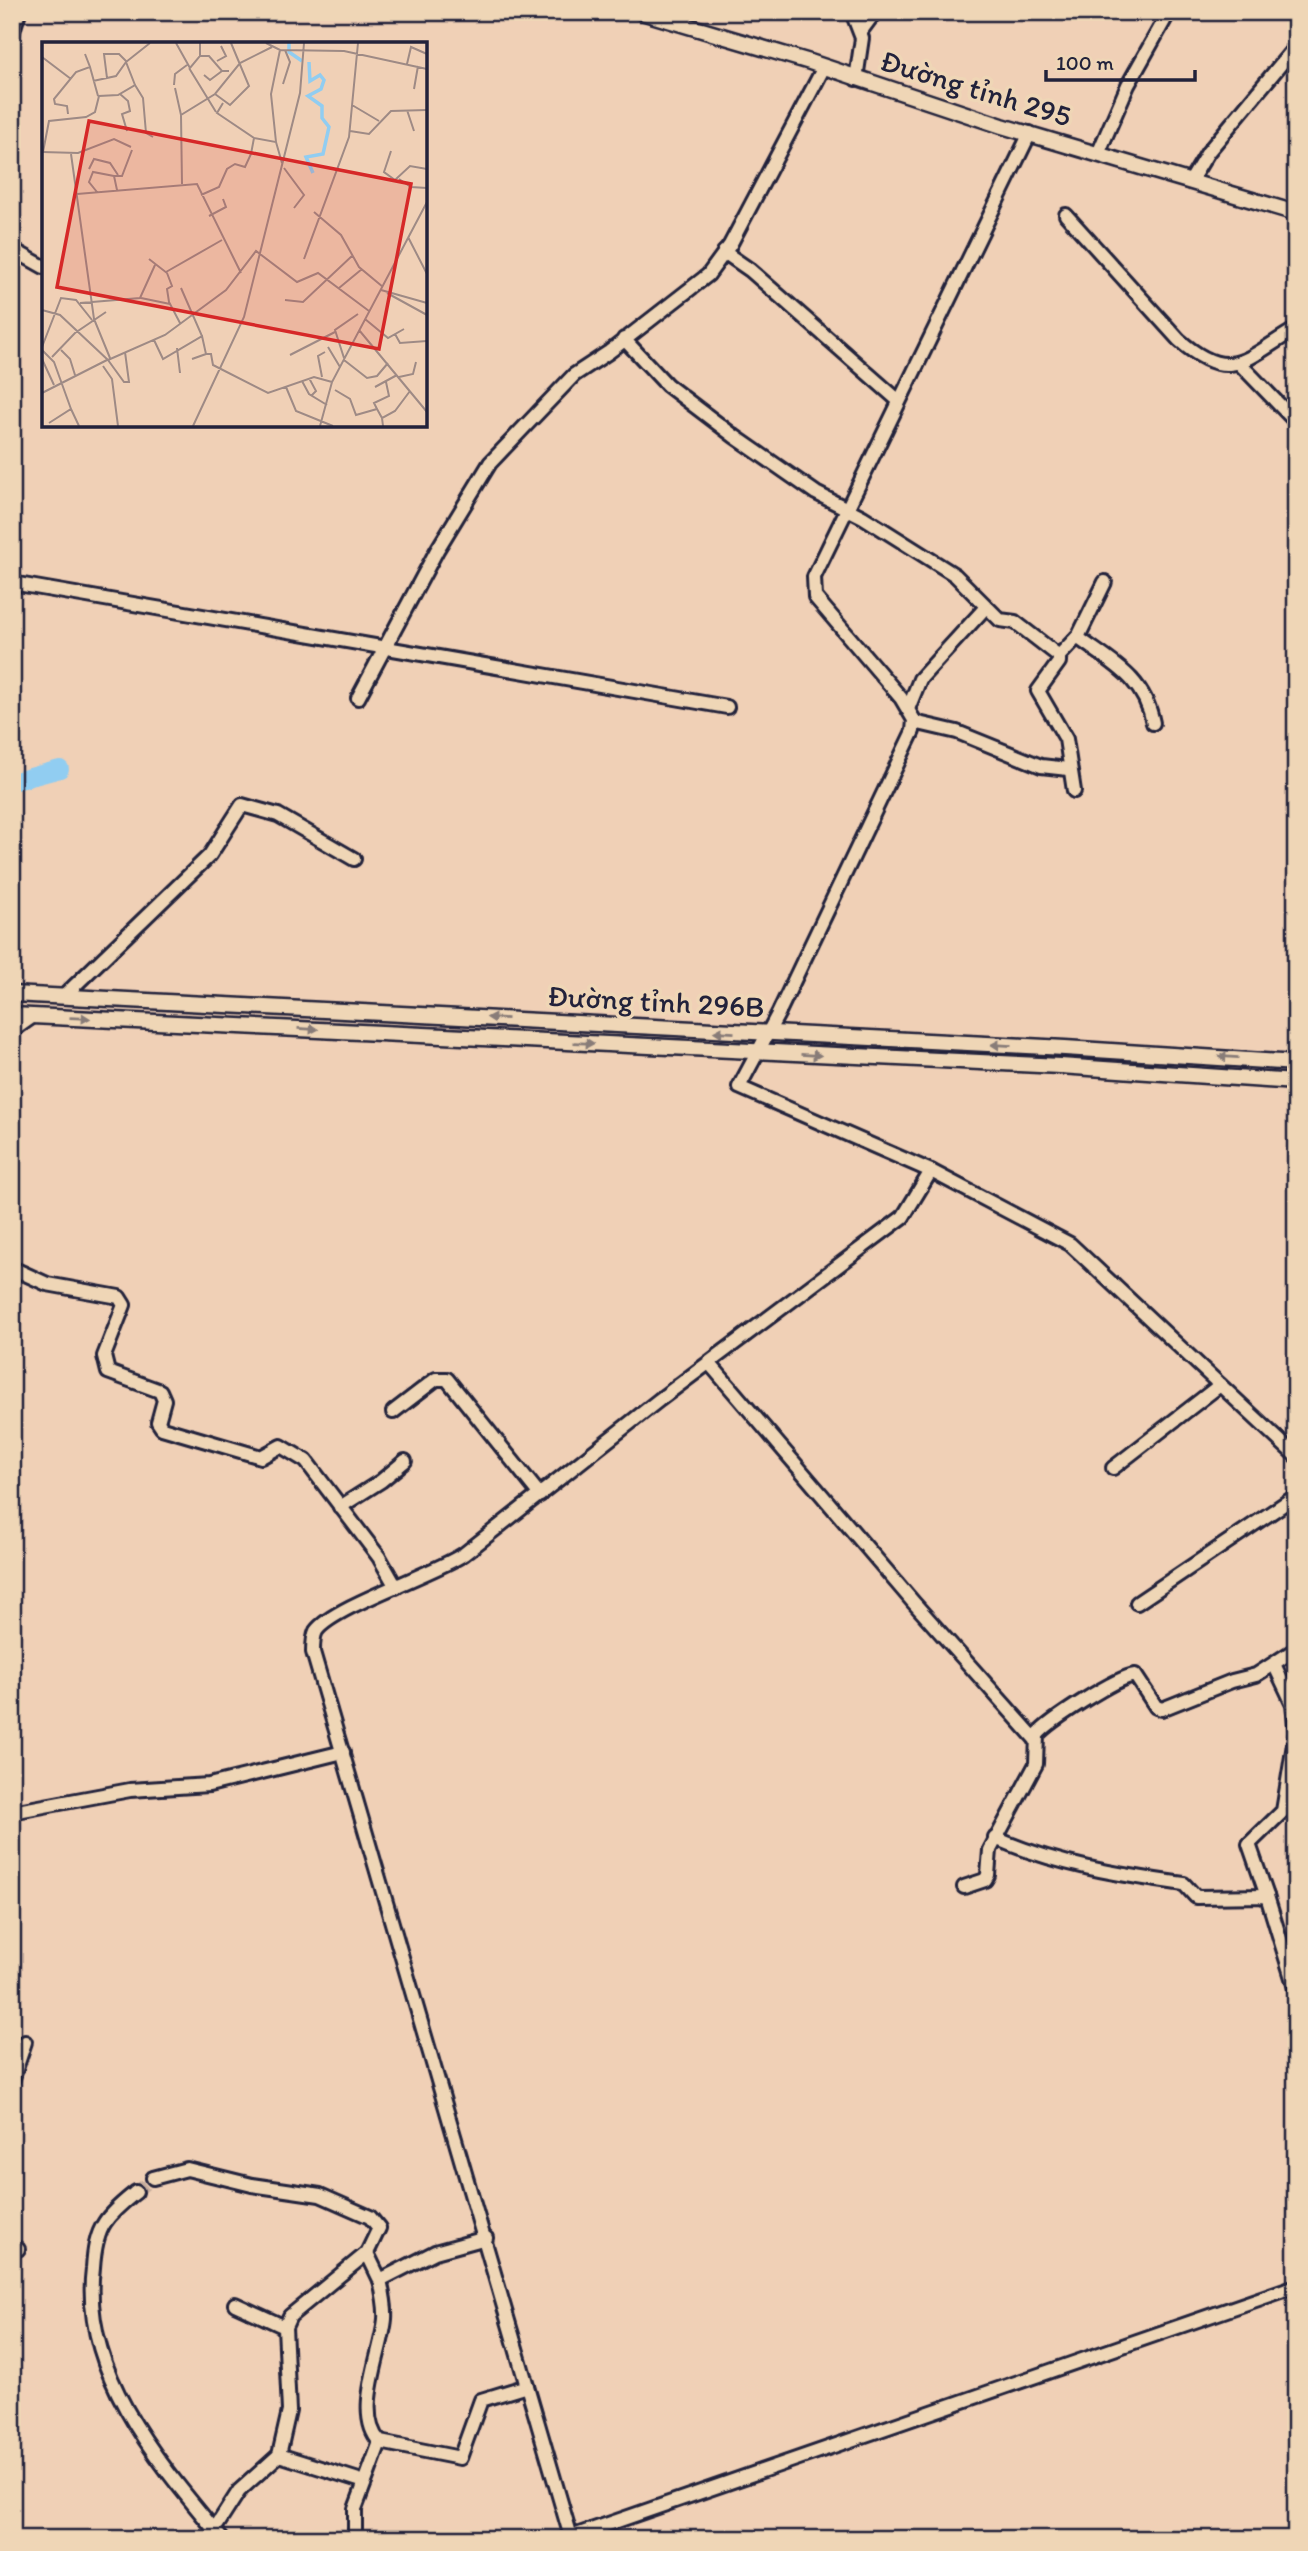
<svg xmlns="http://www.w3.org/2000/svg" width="1308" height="2551" font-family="Itim,sans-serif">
<rect width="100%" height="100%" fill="#f0d0b6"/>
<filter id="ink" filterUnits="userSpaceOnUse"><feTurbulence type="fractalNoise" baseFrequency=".0143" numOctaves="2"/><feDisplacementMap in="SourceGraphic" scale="14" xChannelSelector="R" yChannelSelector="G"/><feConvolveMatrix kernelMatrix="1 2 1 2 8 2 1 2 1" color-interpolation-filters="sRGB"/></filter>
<g filter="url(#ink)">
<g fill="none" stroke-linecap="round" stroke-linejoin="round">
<polyline stroke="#91cdf1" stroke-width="18" points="12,782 60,769"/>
<polyline stroke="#c7ad9d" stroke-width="12" stroke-dasharray="12 6" stroke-linecap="butt" points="136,2192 153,2178"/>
<g stroke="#22223b" stroke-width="18">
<g id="minor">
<polyline points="852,12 862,38 856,79"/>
<polyline points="861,31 875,12"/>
<polyline points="12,34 19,12"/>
<polyline points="1030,133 814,577 815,597 901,698 914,720 913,731 778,1014 739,1087 931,1171 1070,1244 1296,1456"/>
<polyline points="1098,154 1128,85 1169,12"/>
<polyline points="1190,182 1208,152 1296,46"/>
<path d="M1066,215l113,125c52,46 68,17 117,-11"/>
<polyline points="12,249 44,267"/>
<polyline points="724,252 750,270 899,401"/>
<polyline points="624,339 667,385 734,436 816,493 863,517 955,575 1000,620 1015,622 1059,656 1059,662 1038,691 1066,739 1074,791"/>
<polyline points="1239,363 1296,422"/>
<polyline points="12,583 727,707"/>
<path d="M1077,637c35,26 67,40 76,86"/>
<polyline points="1059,656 1079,635 1105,582"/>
<polyline points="358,698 437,550 490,463 574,375 609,352 708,275 730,245 824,67"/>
<polyline points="908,709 920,679 986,607"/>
<polyline points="914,722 957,732 1041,766 1068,769"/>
<polyline points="65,995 210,855 242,805 278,815 354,859"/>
<polyline points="12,1031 32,1017"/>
<polyline points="12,1268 47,1284 119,1297 124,1305 104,1356 108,1372 160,1391 164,1400 158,1422 162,1428 261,1457 281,1446 306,1461 379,1557 396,1587"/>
<polyline points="710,1364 914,1603 1036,1740"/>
<polyline points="393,1412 436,1379 447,1379 540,1495"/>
<polyline points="1113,1468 1220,1385"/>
<polyline points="340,1507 381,1481 405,1461"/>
<polyline points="1137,1603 1296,1496"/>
<polyline points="1274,1664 1293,1704 1296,1732"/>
<polyline points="12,1812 130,1790 209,1785 343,1752"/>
<path d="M995,1838c62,27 124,37 189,46l12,13 71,-1 29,95"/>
<path d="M964,1887l21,-7 3,-5 2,-25 46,-86 1,-29c12,-14 80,-58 98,-60l21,32 6,2 70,-28 24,-6 40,-26"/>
<polyline points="1267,1896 1249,1844 1283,1811 1296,1732"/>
<polyline points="12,2081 25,2042"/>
<polyline points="153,2178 187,2169 252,2185 320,2195 370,2217 379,2228 367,2253 380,2280 435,2252 486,2238"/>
<path d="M136,2192c-11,9 -23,18 -31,30 -9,13 -11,30 -12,46 -13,104 66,195 129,271"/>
<polyline points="12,2251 18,2249"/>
<path d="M380,2280c3,13 6,26 5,39 -3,34 -32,95 -5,123l80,16 21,-58 46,-14"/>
<polyline points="235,2304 285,2327"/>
<polyline points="365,2482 279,2455 289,2411 285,2327 290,2316 367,2253"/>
<polyline points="214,2530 239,2491 279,2455"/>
<path d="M571,2537l-258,-885c0,-7 0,-15 3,-21 18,-25 116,-56 148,-77l195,-154 244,-183 28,-46"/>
<polyline points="355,2539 355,2509 380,2442"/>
<polyline points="565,2539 1296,2286"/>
</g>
</g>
<g stroke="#22223b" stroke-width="19">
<g id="major">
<polyline points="641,12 810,62 1002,126 1296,213"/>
<polyline points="12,994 1065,1048 1296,1063"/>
<polyline points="12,1015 1060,1066 1296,1082"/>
</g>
</g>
<use href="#minor" stroke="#efd6b6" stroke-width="12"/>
<use href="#major" stroke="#efd6b6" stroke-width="14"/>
</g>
<defs><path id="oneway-solid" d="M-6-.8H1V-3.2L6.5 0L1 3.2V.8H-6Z" transform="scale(1.75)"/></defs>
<g fill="#887c78">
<use href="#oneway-solid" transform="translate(80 1018) rotate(2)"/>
<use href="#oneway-solid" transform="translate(497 1018) rotate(-177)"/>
<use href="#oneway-solid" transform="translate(308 1029) rotate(3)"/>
<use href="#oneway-solid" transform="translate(724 1032) rotate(-177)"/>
<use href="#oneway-solid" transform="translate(584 1043) rotate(2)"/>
<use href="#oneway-solid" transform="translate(1001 1045) rotate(-177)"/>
<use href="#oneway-solid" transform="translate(811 1055) rotate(3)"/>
<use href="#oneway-solid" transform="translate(1228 1057) rotate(-177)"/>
</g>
</g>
<g text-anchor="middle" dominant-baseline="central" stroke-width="7" stroke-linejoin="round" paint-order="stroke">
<g font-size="30" fill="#22223b" stroke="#efd6b6">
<text transform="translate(976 88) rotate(17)">Đường tỉnh 295</text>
<text transform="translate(656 1001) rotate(3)">Đường tỉnh 296B</text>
</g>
</g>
<g transform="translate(42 42)">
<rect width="385" height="385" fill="#f0d0b6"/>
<path fill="none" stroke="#91cdf1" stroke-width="3.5" d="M247,1v9l13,9M267,20l1,19 10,-6 4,5 -3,9 -13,7 14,10v12l7,9 -6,27 -17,3 7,16"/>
<path fill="none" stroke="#9e8a85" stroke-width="2" d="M134,1l14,25 10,-12v-13M224,1l14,7 64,1 83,18M158,14h9l13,15h7M0,15l29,22M175,19l9,-5 -5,-10M365,22l4,-17 16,7M48,25l8,29M147,26l27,44M162,33l6,5 12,-9M65,36l-3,-24h15l8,8M51,39l23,-5 10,-14M241,42l7,-22 -5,-12M93,43l8,13 3,35 7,4M132,43l1,-11 12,-9M133,46l6,27M372,47l4,-23M78,52l8,7 2,10 -8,3 5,17M173,52l15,11 19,-19 -18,-43M310,63l27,16M365,68l7,21M26,72l-1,-8 -12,-2 -1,-5 22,-27 14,-5 -5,-13M308,89l19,3 22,-23 36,-1M212,96l22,4 6,21M234,100l-5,-48 9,-44M349,109l-7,21 11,8 15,-14 17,3M0,110l36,1 36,-14 17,8M1,110l6,-31 37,-4 9,-5 4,-16 19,-1 17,-10 -9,-23 24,-19M29,112l23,165 16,39M242,126l20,27 -10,13M47,127l5,-10 16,4 8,12M357,137l12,8 16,1M140,142l-1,-69 34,-21 25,-31 32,-16M75,148l-3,-14h8l10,-26M55,150l-8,-10 4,-10 21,4M35,152l120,-10 44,89M159,153l18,-8 8,-18 8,-5 10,3 6,-13 3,-16 -37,-25 6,-10M272,170l27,23 18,32 24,20M167,174l17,-9 -3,-8M366,195l19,37M107,217l18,14 5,13 -5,3 2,13 11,21M262,217l45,-122 9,-94M124,230l56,-32M297,246l23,-19M339,248l46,13M345,251l40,22M99,256l29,6M243,258l18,2 50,-47M38,261l60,-5 15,-33M0,268l18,5 48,45 57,-25 61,-45 30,-39 41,31 21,-9 51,38M323,277l23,19 16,-9M317,288l68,82M353,292l5,9 27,-2M112,298l9,19 39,-23 -21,-48M0,305l19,-49 15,2 16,20M286,305l12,20M135,306l3,25M0,308l12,12 17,47M19,308l9,9 5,16M164,312h5l2,11 55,28 46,-16 18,5M248,313l45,-23M10,315l23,-24 31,-21M302,316l-9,-28 23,-16M0,317l12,26M150,317l14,-5 -4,-18M66,318l16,22h5l-4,-30M302,318l23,18 10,-2 11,-13M61,324l9,13 6,47M280,335l-4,-21 7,-4M357,335l14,-3 3,-12M267,336l7,13 -5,5M260,339l7,13 18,11M244,345l10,24 37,15M333,345l22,-12M293,348l15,9 6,16 21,-6 5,9M0,351l65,-33M335,367l-3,-6 15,-7 -3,-14M7,381l22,-14 8,17M151,384l51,-109 56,-224 4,-50M278,384l12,-44 95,-180M341,384l-1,-8 13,-7 15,-20"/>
<path fill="#d62828" fill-opacity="0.15" stroke="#d62828" stroke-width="3.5" d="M47,79l322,63 -32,165 -322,-62z"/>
<rect width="385" height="385" fill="none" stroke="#22223b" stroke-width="3.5"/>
</g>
<rect width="1308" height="2551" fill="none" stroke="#efd6b6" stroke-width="42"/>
<rect x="21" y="21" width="1266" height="2509" fill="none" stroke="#22223b" stroke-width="2.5" filter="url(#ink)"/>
<path d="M1046 70v10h149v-10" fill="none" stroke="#22223b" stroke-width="3.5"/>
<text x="1056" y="70" font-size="21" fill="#22223b" stroke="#efd6b6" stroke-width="5" paint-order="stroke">100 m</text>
</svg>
